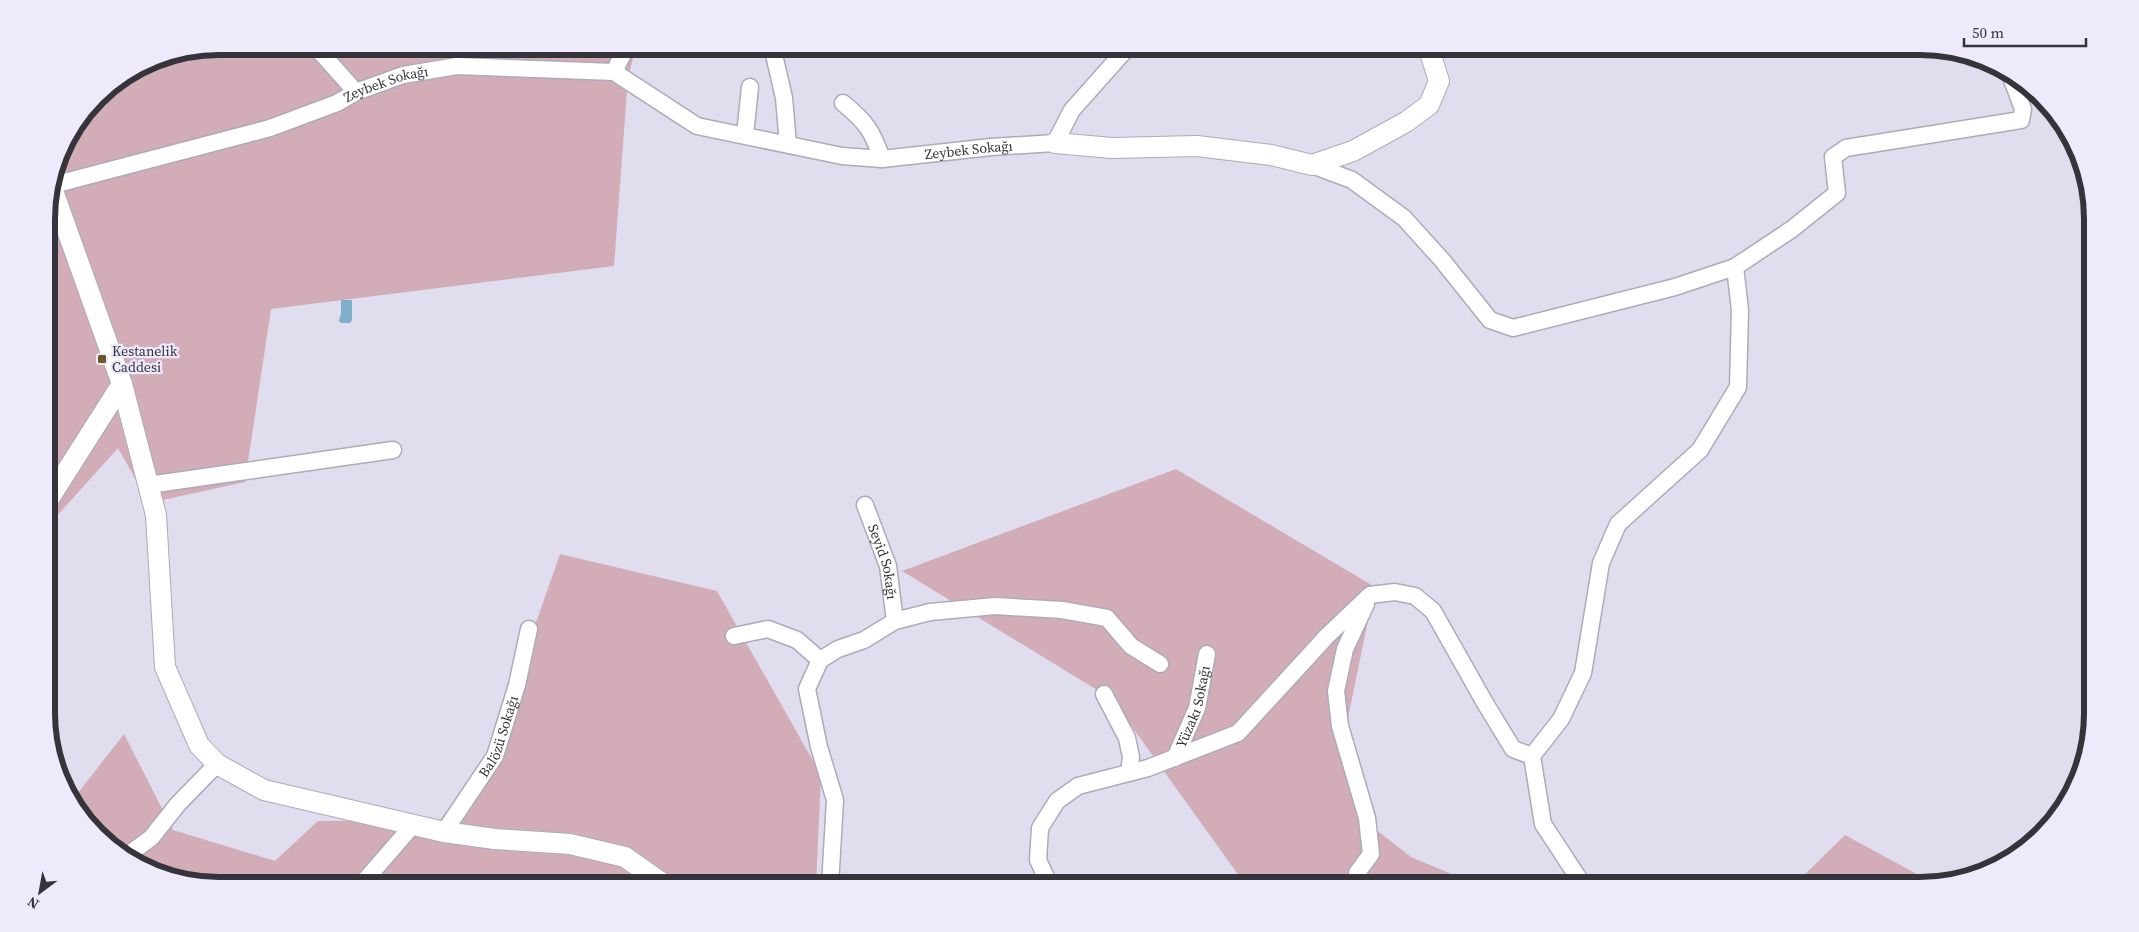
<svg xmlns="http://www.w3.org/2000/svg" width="2139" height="932" font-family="'Source Serif 4',serif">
<rect width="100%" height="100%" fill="#e0ddef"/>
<g fill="#d2adb8">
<polygon points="219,46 636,46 628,78 614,266 271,309 245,482 149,503 118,448 47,527 47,208 64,143 105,89 153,59"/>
<polygon points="1176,469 1375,587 1345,732 1370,825 1411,857 1478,885 1256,886 1242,880 1112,699 902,571"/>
<polygon points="560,554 717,591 821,775 816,886 219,886 153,873 82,818 74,798 124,734 173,830 275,861 318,821 440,820 489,757"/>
<polygon points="1845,835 1935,884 1931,885 1794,885"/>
</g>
<polygon fill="#80afc9" points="341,300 352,300 352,320 350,323 341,323 339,321 341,313"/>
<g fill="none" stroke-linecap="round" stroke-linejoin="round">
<g stroke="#adaaba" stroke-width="19">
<g id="minor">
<polyline points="315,46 356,92"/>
<polyline points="772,46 784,98 788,144"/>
<polyline points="614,72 627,46"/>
<path d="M843,103c23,19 29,27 39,56"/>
<polyline points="745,135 750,87"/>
<polyline points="1312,165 1352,180 1404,218 1442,260 1490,320 1513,328 1675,287 1735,267 1792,229 1837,193 1833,157 1846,148 2021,120 2023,109 2012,80"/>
<path id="s1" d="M53,185l217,-57 67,-25 19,-11 47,-17 54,-9 157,6 83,54 145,30 40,3 109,-12 64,-4 17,-33 57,-64"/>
<polyline points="148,485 393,450"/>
<path id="s2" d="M865,505l23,61 7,55"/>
<polyline points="734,636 768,629 797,640 820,660"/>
<polyline points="1104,694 1127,738 1131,757 1129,773"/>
<polyline points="1532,756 1543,824 1583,885"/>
<path id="s3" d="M1175,758l22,-50 10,-54"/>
<path id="s4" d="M444,832l51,-76 22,-71 12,-56"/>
<polyline points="129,854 151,838 178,804 217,764"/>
<polyline points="1357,873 1371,854 1367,818 1340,726 1336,691 1345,649 1366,604"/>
<polyline points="360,886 413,825"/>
<polyline points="830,886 835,800 819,747 807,689 820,660 838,649 864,640 895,621 930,612 995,606 1062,610 1107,618 1131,646 1160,664"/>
<polyline points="1050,886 1038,860 1040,828 1057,801 1078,786 1148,768 1238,733 1327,636 1370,595 1395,592 1415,596 1433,611 1485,703 1513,749 1532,756 1561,719 1583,673 1601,563 1618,524 1700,450 1738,387 1740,310 1735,267"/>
</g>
</g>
<g stroke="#adaaba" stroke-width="22">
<g id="tertiary">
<polyline points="1055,143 1112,148 1197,146 1271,155 1312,165 1353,151 1406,122 1429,105 1439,81 1428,46"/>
<polyline points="52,188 122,384 156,515 165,667 199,745 217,764 264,790 444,832 495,839 570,844 625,857 666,886"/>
<polyline points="47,502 122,384"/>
</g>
</g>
<use href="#minor" stroke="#fff" stroke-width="16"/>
<use href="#tertiary" stroke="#fff" stroke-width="20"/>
</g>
<rect fill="#6a5927" stroke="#eeeafc" stroke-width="2" x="97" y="354" width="10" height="10" rx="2.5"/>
<g text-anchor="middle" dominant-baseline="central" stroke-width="4.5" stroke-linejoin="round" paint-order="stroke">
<g font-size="14" fill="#36343b" stroke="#eeeafc">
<text stroke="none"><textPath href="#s1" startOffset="349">Zeybek Sokağı</textPath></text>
<text stroke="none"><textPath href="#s1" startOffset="954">Zeybek Sokağı</textPath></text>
<text stroke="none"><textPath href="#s2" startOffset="60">Seyid Sokağı</textPath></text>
<text stroke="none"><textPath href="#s3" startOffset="55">Yüzakı Sokağı</textPath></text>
<text stroke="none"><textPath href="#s4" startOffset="111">Balözü Sokağı</textPath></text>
</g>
<g font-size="14" fill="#36343b" stroke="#eeeafc" text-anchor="start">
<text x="112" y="351">Kestanelik<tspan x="112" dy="16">Caddesi</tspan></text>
</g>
</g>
<path d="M0 0H2139V932H0ZM219 55H1920A164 164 0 0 1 2084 219V713A164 164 0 0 1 1920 877H219A164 164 0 0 1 55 713V219A164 164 0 0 1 219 55Z" fill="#eeeafc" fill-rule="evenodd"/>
<path fill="none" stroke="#36343b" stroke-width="6" d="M219 55H1920A164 164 0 0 1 2084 219V713A164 164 0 0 1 1920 877H219A164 164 0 0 1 55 713V219A164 164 0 0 1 219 55Z"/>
<g transform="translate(40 892) rotate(212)" stroke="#eeeafc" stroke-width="4" paint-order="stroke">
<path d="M0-4L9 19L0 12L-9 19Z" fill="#36343b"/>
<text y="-8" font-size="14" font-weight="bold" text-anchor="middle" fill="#36343b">N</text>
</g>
<path d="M1964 38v8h122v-8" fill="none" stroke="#36343b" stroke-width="2.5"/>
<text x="1972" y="38" font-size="15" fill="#36343b" stroke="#eeeafc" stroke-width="4" paint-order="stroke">50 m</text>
</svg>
